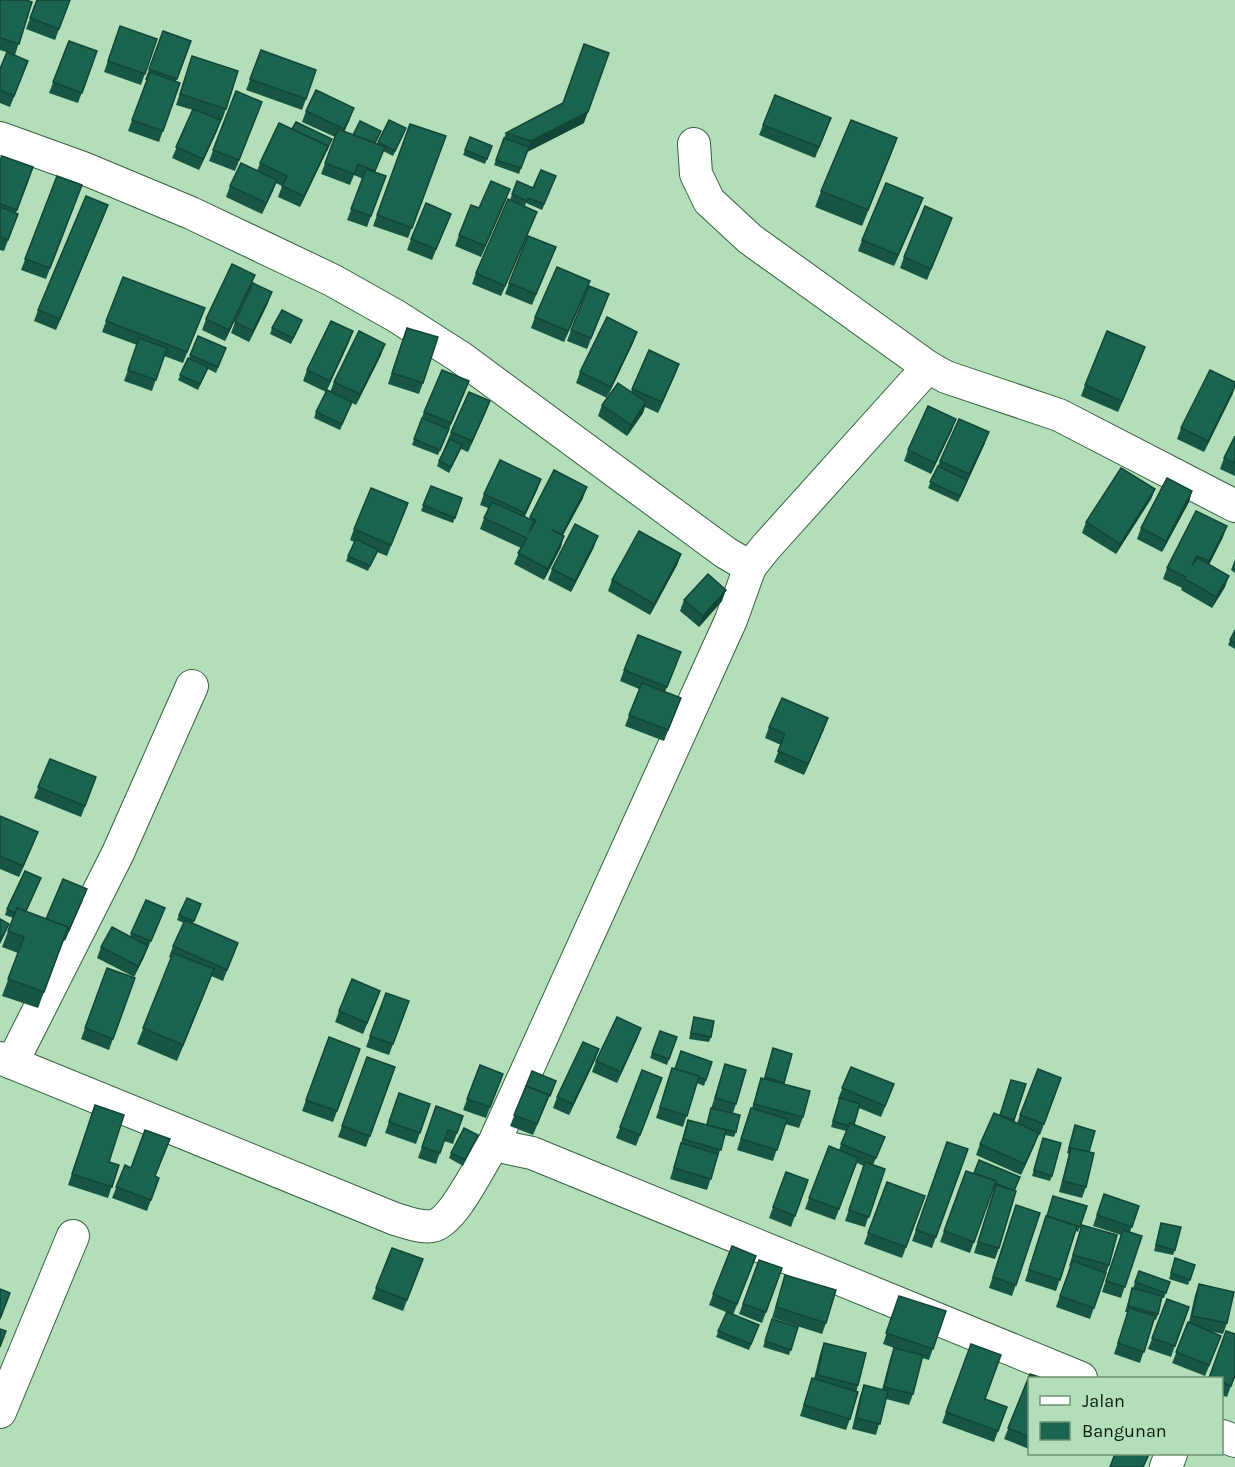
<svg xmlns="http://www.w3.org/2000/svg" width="1235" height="1467" font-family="Karla,sans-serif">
<rect width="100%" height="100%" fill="#b2dfb9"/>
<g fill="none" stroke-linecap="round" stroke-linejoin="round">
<g stroke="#36603f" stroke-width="34">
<g id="minor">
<polyline points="0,138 83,168 191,213 332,280 396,316 460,357 726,553 750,567 766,547 928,367 946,377 1059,415 1235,506"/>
<polyline points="694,144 696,174 709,201 750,239 928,367"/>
<path d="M0,1058l395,161c11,3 25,9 37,7 21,-3 49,-63 61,-81l39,8 549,225"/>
<polyline points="12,1063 118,853 192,686"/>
<polyline points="493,1145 731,620 750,567"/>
<polyline points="0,1412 73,1236"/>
<polyline points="1222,1436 1235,1441"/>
<polyline points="1166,1467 1171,1454"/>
</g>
</g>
<use href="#minor" stroke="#fff" stroke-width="32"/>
</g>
<g fill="#175644">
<polygon points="0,0 32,2 15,55 0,50"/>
<polygon points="37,0 70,0 55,40 26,29"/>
<polygon points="120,26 157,39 141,85 104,72"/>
<polygon points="163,31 191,41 176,81 180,83 159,142 128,131 147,80 145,80"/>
<polygon points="69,41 97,51 78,103 49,93"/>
<polygon points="261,50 306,99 302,110 246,90"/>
<polygon points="192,56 226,109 222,120 213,117 217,131 199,170 172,158 193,110 176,105"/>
<polygon points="28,61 10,107 0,103 0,69"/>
<polygon points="236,91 262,102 235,171 209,161"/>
<polygon points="306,111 350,119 344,132 353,135 381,131 375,144 377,144 389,120 404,134 393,156 383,151 375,172 386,176 367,227 347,220 363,179 354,175 350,185 321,174 335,137 302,122"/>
<polygon points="584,123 527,152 519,174 494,165 506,133"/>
<polygon points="410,124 446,136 408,238 373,226"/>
<polygon points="763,125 827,129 815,158 759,135"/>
<polygon points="292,129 330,145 324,157 324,156 300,207 278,197 282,186 276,183 262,214 226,197 230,186 257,171 260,163"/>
<polygon points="470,137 492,146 485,164 463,155"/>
<polygon points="897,138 862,226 815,207 821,191"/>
<polygon points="0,161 33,167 16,213 18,214 4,251 0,250"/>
<polygon points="57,176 82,185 46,279 21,270"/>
<polygon points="556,176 542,210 526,203 525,206 510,200 517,181 533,188"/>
<polygon points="923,198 894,266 858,251 862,240"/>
<polygon points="506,200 481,257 455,246 459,235 479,208"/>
<polygon points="108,205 56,330 34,321 38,310"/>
<polygon points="451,214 432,260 407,250 411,239"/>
<polygon points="533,222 501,296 472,284 476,273"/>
<polygon points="948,229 927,280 900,268 904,257"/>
<polygon points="556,247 532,305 505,294 509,283"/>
<polygon points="123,277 205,308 183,363 164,356 152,391 124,381 137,345 102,332"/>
<polygon points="590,281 564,342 531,328 535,317"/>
<polygon points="251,286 225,341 202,330 206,319"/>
<polygon points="268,303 249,342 231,333 235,322"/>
<polygon points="605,305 587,349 567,341 571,330"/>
<polygon points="300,326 291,344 270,334 272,328"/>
<polygon points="637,332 633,343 607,397 631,392 649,350 679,364 675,375 658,413 645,407 643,413 627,436 598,416 602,405 607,398 576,383 580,372"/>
<polygon points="198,336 226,348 216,373 208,369 198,390 178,380 189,358"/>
<polygon points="403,338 423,383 419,394 388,384"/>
<polygon points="349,342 326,392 303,381 307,370"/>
<polygon points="1145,347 1118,412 1081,396 1085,385"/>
<polygon points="381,355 356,405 352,403 340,430 314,418 316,412 330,392 334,382"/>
<polygon points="465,392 438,455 412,445 424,412"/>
<polygon points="1233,393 1204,452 1177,439 1181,428"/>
<polygon points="490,401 468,452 461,449 449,473 437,466 451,432"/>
<polygon points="952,430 931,474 904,461 908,450"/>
<polygon points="1235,436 1235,476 1220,469 1224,458"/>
<polygon points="985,443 958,502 928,488 940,461"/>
<polygon points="554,470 583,498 563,535 561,547 544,580 514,564 521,548 480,529 488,508 480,505 484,494 541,479 537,490 525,516 529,519"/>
<polygon points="431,486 462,498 453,523 421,511"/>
<polygon points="1155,489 1151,499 1116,554 1082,533 1086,522"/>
<polygon points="1192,491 1189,502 1162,552 1137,539 1141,528"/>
<polygon points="408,503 387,556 377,552 368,571 346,561 354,542 350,540 354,529"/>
<polygon points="1223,537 1209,565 1225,587 1212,608 1181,590 1182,588 1163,579 1167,568"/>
<polygon points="594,547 571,592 548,580 552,569"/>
<polygon points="681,554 677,565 650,615 608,591 612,580"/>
<polygon points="1235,559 1235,573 1231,570"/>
<polygon points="684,600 722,601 699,627 680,611"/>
<polygon points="1235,630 1235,649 1228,645"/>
<polygon points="677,663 665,692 681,698 664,741 625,726 639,689 620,681 624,670"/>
<polygon points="769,727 824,729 804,775 774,762 781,745 765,738"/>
<polygon points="50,759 92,788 81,817 34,798"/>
<polygon points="0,816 38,832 19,877 0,869"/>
<polygon points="83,900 65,941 64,940 38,1008 2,996 18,953 2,947 13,918 5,915 7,909 26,911 46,919"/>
<polygon points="146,900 165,908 144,957 134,977 97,958 101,947 130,936"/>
<polygon points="201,904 193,923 238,943 223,981 211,976 177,1061 137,1044 171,958 169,957 173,946 184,923 177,920 179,915"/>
<polygon points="107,968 135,978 109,1050 81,1039"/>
<polygon points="409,1001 389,1055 366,1047 370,1036"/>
<polygon points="376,1002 363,1034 335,1022 339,1011"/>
<polygon points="694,1017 711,1037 709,1042 689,1039"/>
<polygon points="641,1028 637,1039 617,1083 592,1072 596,1061"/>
<polygon points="660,1031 677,1037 667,1065 650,1058"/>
<polygon points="329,1037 360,1049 333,1122 302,1111"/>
<polygon points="599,1049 595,1060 569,1115 553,1108 557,1097"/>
<polygon points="771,1054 792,1054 783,1084 803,1117 799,1128 785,1124 773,1161 737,1150 747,1119 751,1108 752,1108 761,1078 764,1079"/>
<polygon points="367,1057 395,1067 366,1147 338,1137"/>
<polygon points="712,1062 704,1086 697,1083 683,1127 656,1118 672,1068 675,1069"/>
<polygon points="725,1064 736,1104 733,1113 736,1132 734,1137 725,1135 707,1190 670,1179 688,1120 706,1125"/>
<polygon points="480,1065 503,1074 486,1118 463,1110"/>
<polygon points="851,1067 890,1095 881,1117 859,1108 854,1124 885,1137 873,1165 885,1169 865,1227 845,1221 864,1166 857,1163 835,1220 805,1209 829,1146 839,1150 846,1131 831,1127 839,1100 838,1099"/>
<polygon points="1038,1069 1061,1078 1040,1135 1039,1134 1021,1175 976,1155 980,1144 1000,1115 1026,1084 1014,1122 1017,1123"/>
<polygon points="642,1070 662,1078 636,1146 616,1138"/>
<polygon points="556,1081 533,1135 510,1126 526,1086"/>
<polygon points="399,1093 430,1104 416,1144 385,1133"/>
<polygon points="95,1105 109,1162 119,1165 108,1198 68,1185"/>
<polygon points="436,1106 463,1116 453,1144 444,1141 436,1164 418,1158"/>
<polygon points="1075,1125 1089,1152 1086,1187 1082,1198 1059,1192 1069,1154 1067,1153"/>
<polygon points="478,1135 463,1166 449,1158 451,1153"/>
<polygon points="1043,1138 1052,1176 1050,1181 1032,1176"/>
<polygon points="947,1142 968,1149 932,1248 912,1241"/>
<polygon points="125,1165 159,1178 147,1211 112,1198"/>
<polygon points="966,1171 1014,1191 999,1248 995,1259 974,1253 994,1189 993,1189 970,1253 940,1242"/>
<polygon points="786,1172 808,1180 791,1227 769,1218"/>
<polygon points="887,1182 925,1196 902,1258 864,1244"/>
<polygon points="1104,1194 1139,1206 1130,1232 1142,1236 1121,1298 1102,1292 1121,1235 1093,1226"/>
<polygon points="1040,1213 1012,1296 989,1288 1012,1216"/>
<polygon points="1046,1216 1080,1227 1078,1232 1076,1231 1056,1291 1025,1281"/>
<polygon points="1161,1223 1175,1250 1173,1255 1154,1251"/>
<polygon points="1082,1225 1109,1265 1090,1319 1056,1307 1070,1266 1069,1266"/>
<polygon points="732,1246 752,1267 733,1315 759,1325 749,1350 716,1337 726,1312 709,1305"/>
<polygon points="392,1248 423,1259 403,1311 372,1299"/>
<polygon points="1175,1258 1195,1265 1188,1285 1169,1279"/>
<polygon points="759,1260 766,1312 762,1323 739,1314"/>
<polygon points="1139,1271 1170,1282 1164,1298 1162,1298 1158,1314 1156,1320 1154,1319 1140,1363 1114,1354 1128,1312 1125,1312 1132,1288 1141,1291 1133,1288"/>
<polygon points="785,1275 826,1323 822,1334 772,1318"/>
<polygon points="1199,1284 1227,1323 1223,1334 1209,1331 1217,1347 1205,1376 1172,1363 1189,1322 1195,1295"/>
<polygon points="899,1296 946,1311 929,1360 922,1358 913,1394 909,1405 886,1399 876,1435 852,1429 860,1396 864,1385 882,1390 890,1359 894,1348 883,1344"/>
<polygon points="1167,1299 1189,1307 1171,1357 1148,1349"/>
<polygon points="772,1319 798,1327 789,1355 763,1347"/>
<polygon points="1226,1331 1235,1375 1227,1397 1221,1395 1221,1378 1209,1378"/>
<polygon points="824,1343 858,1385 850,1419 846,1430 800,1416 812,1378 814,1379 820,1354"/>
<polygon points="971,1344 985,1399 1007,1407 994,1442 942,1423"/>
<polygon points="1029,1378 1029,1449 1004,1439"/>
</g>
<g fill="#134637">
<polygon points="354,108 350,119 340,140 344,129"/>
<polygon points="588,112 584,123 527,152 531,141"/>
<polygon points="221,120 217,131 199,170 203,159"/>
<polygon points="897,138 891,155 862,226 868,210"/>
<polygon points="328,146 324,157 300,207 304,196"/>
<polygon points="277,180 273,191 262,214 266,203"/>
<polygon points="510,189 506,200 481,257 485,246"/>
<polygon points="923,198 919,209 894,266 898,255"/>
<polygon points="108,205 104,216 56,330 60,319"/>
<polygon points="537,212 533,222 501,296 505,286"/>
<polygon points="255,275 251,286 225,341 229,330"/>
<polygon points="590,281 586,292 564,342 568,331"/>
<polygon points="272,292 268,303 249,342 253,331"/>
<polygon points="353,331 349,342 326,392 330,381"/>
<polygon points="637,332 633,343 607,398 611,387"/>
<polygon points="385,344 381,355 356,405 360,394"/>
<polygon points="1145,347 1141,358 1118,412 1122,401"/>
<polygon points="679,364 675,375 658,413 662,402"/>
<polygon points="1235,386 1233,393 1204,452 1208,441"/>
<polygon points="490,401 486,412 468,452 472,441"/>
<polygon points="646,402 643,413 627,436 631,425"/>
<polygon points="956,419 952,430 931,474 935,463"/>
<polygon points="989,432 985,443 958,502 969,474"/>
<polygon points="541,479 537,490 521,524 525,513"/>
<polygon points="587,487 583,498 558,544 562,534"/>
<polygon points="1155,489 1151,499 1116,554 1120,544"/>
<polygon points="1192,491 1189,502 1162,552 1166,541"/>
<polygon points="1227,526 1223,537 1205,572 1209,561"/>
<polygon points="564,536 561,547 544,580 548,569"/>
<polygon points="598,536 594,547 571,592 575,581"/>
<polygon points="681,554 677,565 650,615 654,604"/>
<polygon points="1229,576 1225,587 1212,608 1216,597"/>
<polygon points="726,590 722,601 699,627 703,616"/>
<polygon points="828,718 824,729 804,775 808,764"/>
<polygon points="38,832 34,843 19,877 23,866"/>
<polygon points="9,924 5,934 0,944 0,941"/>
<polygon points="148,946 144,957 134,977 138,966"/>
<polygon points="214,969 208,985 177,1061 183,1045"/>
<polygon points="641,1028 637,1039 617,1083 621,1072"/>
<polygon points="599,1049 595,1060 569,1115 573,1104"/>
<polygon points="1039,1133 1035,1144 1021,1175 1025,1164"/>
</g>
<g fill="#1b644f" stroke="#134637" stroke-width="1.5">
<polygon points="0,0 26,0 32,2 19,44 0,38"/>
<polygon points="37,0 70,0 59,29 30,18"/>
<polygon points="120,26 157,39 145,74 108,61"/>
<polygon points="163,31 191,41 177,79 149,69"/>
<polygon points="69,41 97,51 82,93 53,82"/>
<polygon points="584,44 609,53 588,112 531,141 506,133 563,103"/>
<polygon points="261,50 316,70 306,99 250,79"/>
<polygon points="7,52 28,61 14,96 0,90 0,69"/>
<polygon points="192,56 238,71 226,109 180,94"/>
<polygon points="150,72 180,83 163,131 132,120"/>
<polygon points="316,90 354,108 344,129 306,111"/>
<polygon points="236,91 262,102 239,160 213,150"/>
<polygon points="775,95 831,118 819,147 763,125"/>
<polygon points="193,109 221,120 203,159 176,147"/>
<polygon points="389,120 406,128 395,151 378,142"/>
<polygon points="851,120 897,138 868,210 821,191"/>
<polygon points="360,121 381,131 375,143 353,135"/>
<polygon points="296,122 332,139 326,151 328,146 292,129"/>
<polygon points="279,123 328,146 304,196 282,186 287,176 260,163"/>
<polygon points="410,124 446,136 412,228 377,215"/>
<polygon points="338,129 385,147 375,171 358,164 354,174 325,163"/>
<polygon points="470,137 492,146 487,159 465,150"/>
<polygon points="504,138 529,147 521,168 496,160"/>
<polygon points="2,156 33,167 17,210 0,204 0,161"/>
<polygon points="241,163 277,180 266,203 230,186"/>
<polygon points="366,169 386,176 371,216 351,209"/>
<polygon points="541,170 556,176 544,204 528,198 527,201 512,194 517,181 533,188"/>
<polygon points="57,176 82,185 50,268 25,259"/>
<polygon points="491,181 510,189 485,246 459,235 471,205 479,208"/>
<polygon points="886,183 923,198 898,255 862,240"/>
<polygon points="86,196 108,205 60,319 38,310"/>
<polygon points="508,199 537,212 505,286 476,273"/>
<polygon points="426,203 451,214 436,249 411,239"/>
<polygon points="925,206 952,218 931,269 904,257"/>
<polygon points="0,207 18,214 8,240 0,237"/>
<polygon points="528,236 556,247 536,294 509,283"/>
<polygon points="232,264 255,275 229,330 206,319"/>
<polygon points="557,267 590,281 568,331 535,317"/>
<polygon points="123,277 205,308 187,352 106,321"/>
<polygon points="253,283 272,292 253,331 235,322"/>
<polygon points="589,286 609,294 591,338 571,330"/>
<polygon points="282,310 302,320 293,338 272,328"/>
<polygon points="607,317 637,332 611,387 580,372"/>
<polygon points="331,321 353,331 330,381 307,370"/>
<polygon points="407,328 438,337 423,383 392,373"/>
<polygon points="359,331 385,344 360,394 334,382"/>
<polygon points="1107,331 1145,347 1122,401 1085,385"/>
<polygon points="198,336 226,348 218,367 190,355"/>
<polygon points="139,338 167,348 156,380 128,370"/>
<polygon points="649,350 679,364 662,402 632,389"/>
<polygon points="188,358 208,367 200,384 180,375"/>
<polygon points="442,370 469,381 451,423 424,412"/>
<polygon points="1210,370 1235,382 1235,386 1208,441 1181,428"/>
<polygon points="618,383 646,402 631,425 602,405"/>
<polygon points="327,390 352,402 342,424 316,412"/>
<polygon points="469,392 490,401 472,441 451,432"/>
<polygon points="928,406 956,419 935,463 908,450"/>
<polygon points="422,418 449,429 440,450 414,439"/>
<polygon points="959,419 989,432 969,474 940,461"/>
<polygon points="1235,436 1235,463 1224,458"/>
<polygon points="450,439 462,445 451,467 439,461"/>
<polygon points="500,460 541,479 525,513 484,494"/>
<polygon points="938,466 967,480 960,496 930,482"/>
<polygon points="1121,468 1155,489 1120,544 1086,522"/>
<polygon points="554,470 587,487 562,534 552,530 564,536 548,569 518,553 527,538 484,518 492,502 534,521 529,532 536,520 530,517"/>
<polygon points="1167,478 1192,491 1166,541 1141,528"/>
<polygon points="431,486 462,498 455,518 423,505"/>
<polygon points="371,488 408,503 391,545 354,529"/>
<polygon points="1196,511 1227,526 1209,561 1197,556 1192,565 1198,558 1229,576 1216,597 1185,579 1186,577 1167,568"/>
<polygon points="575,524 598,536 575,581 552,569"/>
<polygon points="639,531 681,554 654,604 612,580"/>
<polygon points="356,539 378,550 370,566 348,556"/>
<polygon points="708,574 726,590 703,616 684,600"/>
<polygon points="1235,630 1235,643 1230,640"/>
<polygon points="638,635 681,652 667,687 624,670"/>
<polygon points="642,683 681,698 668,730 629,715"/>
<polygon points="782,698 828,718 808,764 778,751 785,734 769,727"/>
<polygon points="50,759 96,777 85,806 38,787"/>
<polygon points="0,816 38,832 23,866 0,856"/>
<polygon points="25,871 41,878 26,911 17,908 15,913 7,909"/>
<polygon points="63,879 87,889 69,930 68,929 68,927 46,919"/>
<polygon points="187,898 201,904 194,921 179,915"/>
<polygon points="146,900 165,908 151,941 131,933"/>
<polygon points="17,908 68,927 44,992 8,979 24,937 8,931"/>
<polygon points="0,919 9,924 0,941"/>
<polygon points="185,920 238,943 227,970 173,946"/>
<polygon points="112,927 148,946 138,966 101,947"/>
<polygon points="173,953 214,969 183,1045 143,1028"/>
<polygon points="107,968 135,978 113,1039 85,1028"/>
<polygon points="352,979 380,991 367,1023 339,1011"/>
<polygon points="386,993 409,1001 393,1044 370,1036"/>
<polygon points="617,1017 641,1028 621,1072 596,1061"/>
<polygon points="694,1017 714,1021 711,1037 691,1033"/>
<polygon points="660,1031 677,1037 669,1059 652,1053"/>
<polygon points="329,1037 360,1049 337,1111 306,1100"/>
<polygon points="583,1042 599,1049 573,1104 557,1097"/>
<polygon points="773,1048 792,1054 784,1083 765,1077"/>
<polygon points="681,1051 712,1062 706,1080 699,1077 699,1076 675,1069"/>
<polygon points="367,1057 395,1067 370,1136 342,1126"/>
<polygon points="725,1064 746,1070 736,1104 715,1098"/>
<polygon points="480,1065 503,1074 490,1107 467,1099"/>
<polygon points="851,1067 894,1084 885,1106 842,1088"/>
<polygon points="672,1068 699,1076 687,1116 660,1107"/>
<polygon points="1038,1069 1061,1078 1044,1124 1020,1115"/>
<polygon points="642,1070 662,1078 640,1135 620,1127"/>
<polygon points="532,1071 556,1081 550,1096 549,1095 526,1086"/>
<polygon points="761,1078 810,1091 803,1117 754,1104"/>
<polygon points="1011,1080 1026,1084 1014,1120 1000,1115"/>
<polygon points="526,1086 549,1095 537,1124 514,1115"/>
<polygon points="399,1093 430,1104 420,1133 389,1122"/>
<polygon points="840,1098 860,1104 854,1124 850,1123 849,1126 833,1121"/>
<polygon points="95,1105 124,1115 109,1162 119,1165 112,1187 72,1174"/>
<polygon points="436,1106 463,1116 457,1133 448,1130 440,1153 422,1147"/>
<polygon points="711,1108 740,1115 736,1132 707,1125"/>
<polygon points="751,1108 787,1119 777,1150 741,1139"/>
<polygon points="994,1113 1039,1133 1025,1164 980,1144"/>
<polygon points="688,1120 726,1130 721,1150 683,1139"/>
<polygon points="850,1123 885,1137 876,1158 841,1144"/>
<polygon points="1075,1125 1095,1131 1089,1152 1069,1148"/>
<polygon points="464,1128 478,1135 465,1160 451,1153"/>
<polygon points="145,1130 170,1139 155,1176 159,1178 151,1200 116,1187 125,1165 131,1168"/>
<polygon points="1043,1138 1061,1143 1052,1176 1034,1170"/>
<polygon points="947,1142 968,1149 936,1237 916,1230"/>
<polygon points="681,1143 718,1154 711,1179 674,1168"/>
<polygon points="829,1146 858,1158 839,1209 809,1198"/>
<polygon points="1071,1148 1094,1153 1086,1187 1063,1181"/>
<polygon points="979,1160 1020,1177 1014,1191 995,1183 996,1181 974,1173"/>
<polygon points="865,1162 885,1169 869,1217 849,1210"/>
<polygon points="966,1171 996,1181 974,1242 944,1231"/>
<polygon points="786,1172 808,1180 795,1216 773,1207"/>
<polygon points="887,1182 925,1196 906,1247 868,1233"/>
<polygon points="996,1185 1016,1191 999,1248 978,1242"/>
<polygon points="1104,1194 1139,1206 1132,1227 1097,1215"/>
<polygon points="1053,1196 1087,1206 1080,1227 1047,1216"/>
<polygon points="1016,1205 1040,1213 1016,1285 993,1277"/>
<polygon points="1046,1216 1077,1226 1060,1280 1029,1270"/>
<polygon points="1161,1223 1181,1227 1175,1250 1156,1245"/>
<polygon points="1082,1225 1117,1235 1109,1265 1073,1255"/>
<polygon points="1123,1230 1142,1236 1125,1287 1106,1281"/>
<polygon points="732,1246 756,1256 737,1304 713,1294"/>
<polygon points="392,1248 423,1259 407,1300 376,1288"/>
<polygon points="1175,1258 1195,1265 1190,1280 1171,1273"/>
<polygon points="759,1260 782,1268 766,1312 743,1304"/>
<polygon points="1073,1261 1106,1273 1094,1308 1060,1296"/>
<polygon points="1139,1271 1170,1282 1166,1293 1135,1282"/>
<polygon points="785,1275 836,1290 826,1323 776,1307"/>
<polygon points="1199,1284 1234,1292 1227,1323 1192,1316"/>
<polygon points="1132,1288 1162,1296 1158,1314 1128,1306"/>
<polygon points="0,1289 10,1293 0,1319"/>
<polygon points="899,1296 946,1311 933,1349 886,1333"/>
<polygon points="1167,1299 1189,1307 1175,1346 1152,1338"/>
<polygon points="1129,1308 1155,1316 1144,1352 1118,1343"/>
<polygon points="727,1312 759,1325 751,1344 718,1331"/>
<polygon points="772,1319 798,1327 791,1350 765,1341"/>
<polygon points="1188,1322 1221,1336 1209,1365 1176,1352"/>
<polygon points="0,1329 6,1331 0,1347"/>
<polygon points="1226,1331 1235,1334 1235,1375 1231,1386 1221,1382 1221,1378 1209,1378"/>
<polygon points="824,1343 866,1353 858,1385 817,1375"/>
<polygon points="971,1344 1001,1355 985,1399 1007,1407 998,1431 946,1412"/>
<polygon points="894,1348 923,1355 913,1394 884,1387"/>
<polygon points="1030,1374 1042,1378 1029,1378 1029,1437 1008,1428"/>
<polygon points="812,1378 858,1392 850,1419 804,1405"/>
<polygon points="864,1385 888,1391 880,1424 856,1418"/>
<polygon points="1115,1454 1149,1454 1143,1467 1110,1467"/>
</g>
<rect x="1028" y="1377" width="195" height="78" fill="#b2dfb9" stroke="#6e9174" stroke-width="1.5"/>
<rect x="1040" y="1396" width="30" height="9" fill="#ffffff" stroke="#6e9174" stroke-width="1.5"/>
<text x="1082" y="1407" font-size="18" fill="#091b0d">Jalan</text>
<rect x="1040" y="1422" width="30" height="18" fill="#1b644f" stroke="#6e9174" stroke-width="1.5"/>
<text x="1082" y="1437" font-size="18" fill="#091b0d">Bangunan</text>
</svg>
